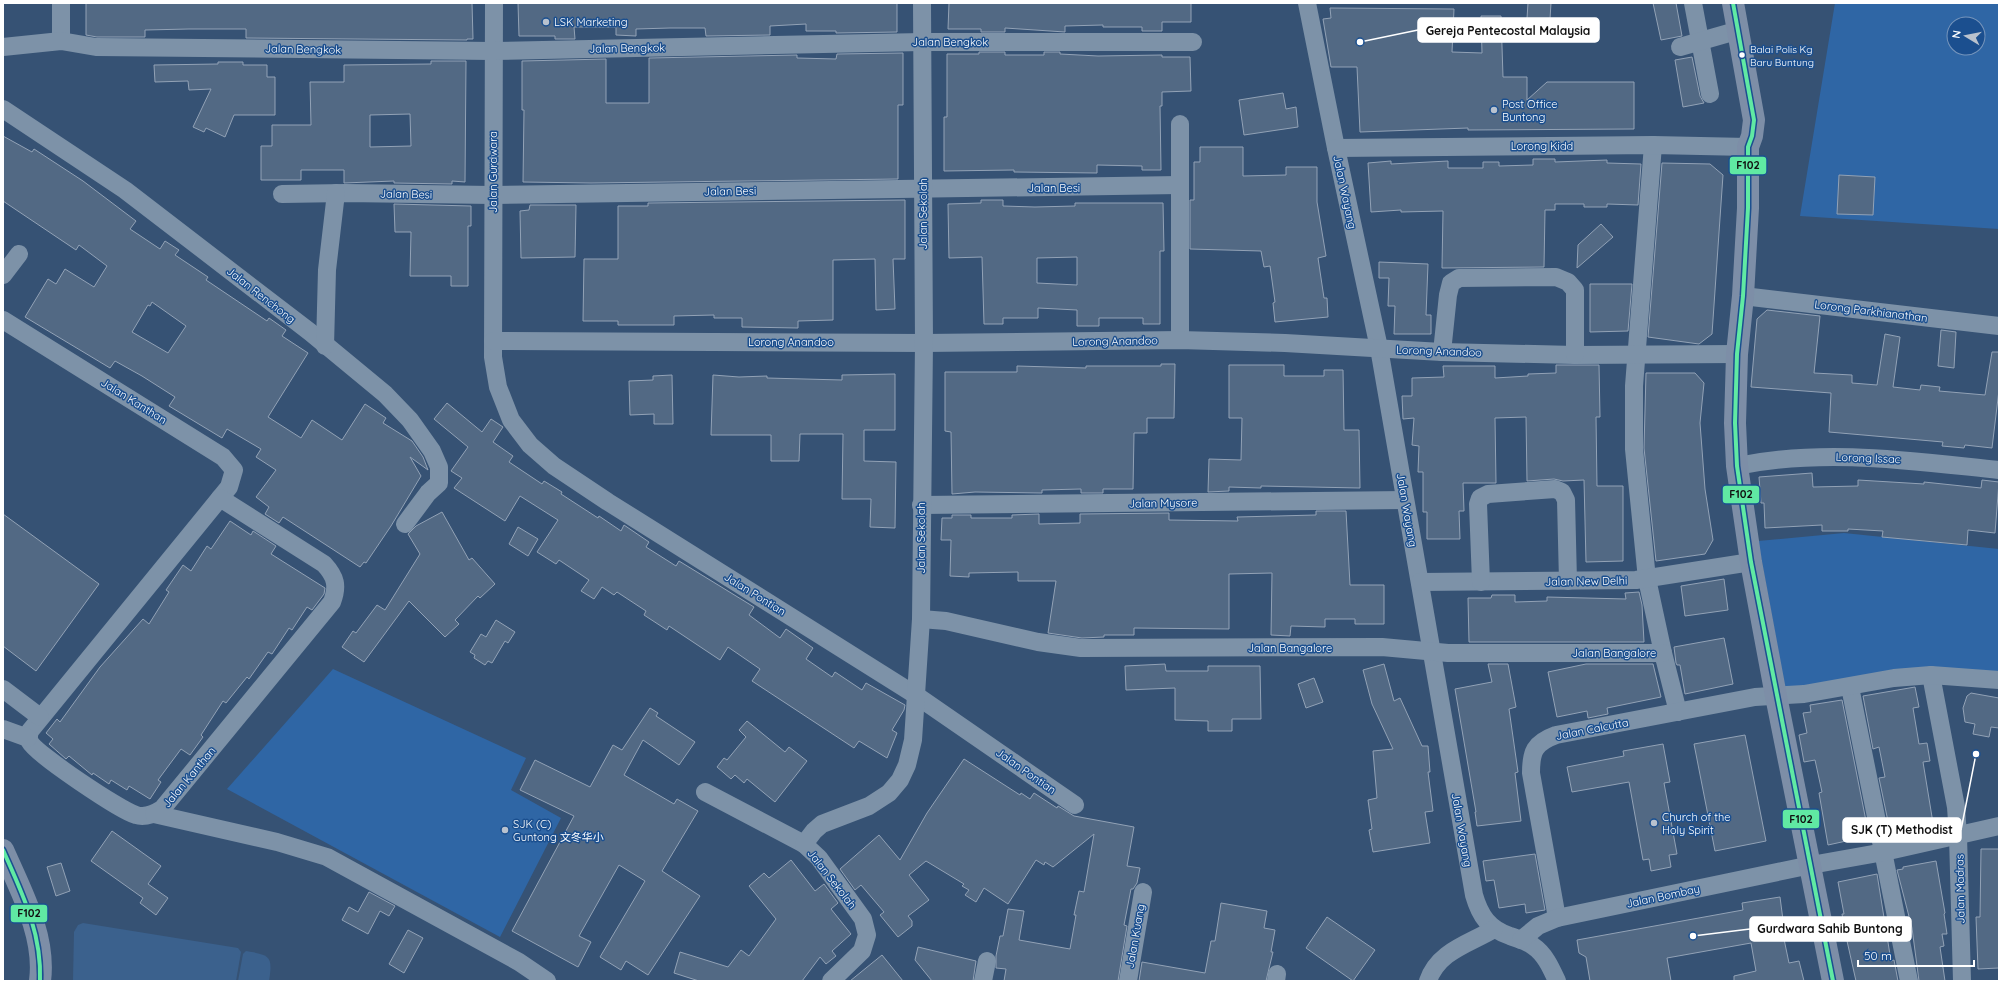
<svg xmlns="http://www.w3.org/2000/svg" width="2002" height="984" font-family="Quicksand,'Noto Sans SC',sans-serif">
<rect width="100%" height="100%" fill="#365274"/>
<g fill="#2f66a5" fill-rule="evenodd">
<path d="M1835,3h164v226l-199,-13zM1954,24h24v24h-24z"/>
<polygon points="1844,533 1999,549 1999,673 1785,688 1758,541"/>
<polygon points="333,669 526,758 511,790 561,818 500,937 227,789"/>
</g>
<g fill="#3b618d">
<polygon points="83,923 238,948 241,952 236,981 73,981 74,932 78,925"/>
<path d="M246,951c24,4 27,5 23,30h-31l5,-27z"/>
</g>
<g fill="#526984" stroke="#92a2b6" fill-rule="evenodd">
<polygon points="86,3 472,3 473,39 467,39 467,40 246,38 246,29 189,29 145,30 145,37 97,37 86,35"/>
<polygon points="518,3 897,3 897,32 836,33 836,31 806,31 806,24 770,26 770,35 706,36 705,28 670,28 636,29 636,36 616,35 616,27 574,27 575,39 555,39 555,36 519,36"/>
<polygon points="949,3 1191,3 1191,22 1162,22 1162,31 1142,31 1142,27 1103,27 1103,25 1065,26 1065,32 1005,28 1005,32 981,32 981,29 948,29"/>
<polygon points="1528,3 1551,3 1549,35 1526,34"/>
<polygon points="1653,3 1676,3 1682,36 1661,40"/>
<polygon points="1330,8 1454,9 1452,52 1482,53 1481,16 1501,16 1503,77 1527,77 1527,100 1547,82 1634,82 1634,129 1468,130 1468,128 1360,132 1357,67 1331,67 1323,19 1331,18"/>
<polygon points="979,52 1005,52 1005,55 1044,55 1044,52 1060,52 1060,54 1098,56 1162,55 1162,57 1190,57 1191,91 1162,92 1162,106 1160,106 1161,170 1142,170 1142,166 1097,165 1097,173 1014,172 1014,170 944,171 944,117 947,117 947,54 979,54"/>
<polygon points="903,53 903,105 898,105 898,179 591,183 523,182 524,110 522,110 522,61 606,59 606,103 649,103 649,58 797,55 797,58 836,59 837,54"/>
<polygon points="1692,57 1700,96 1704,103 1683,107 1675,60"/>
<path d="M431,61h35l-1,121 -13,-1v3l-58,-1v-2l-50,2v-13h-43v10h-40v-34h11v-21h39l-1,-43h34v-17l87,-1zM410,114l1,32 -41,1v-32z"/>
<polygon points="218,62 243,62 243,65 267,65 267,77 275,77 275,115 234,115 225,137 206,128 204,132 193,127 211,89 189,90 188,81 155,82 154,65 218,64"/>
<polygon points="1283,93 1286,109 1296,107 1298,127 1244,135 1239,100"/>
<path d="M3,136l29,16 2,-3 49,32 53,40 -6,8 30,20 5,-8 14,9 -4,5 33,22 -2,3 61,41 2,-3 17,12 -4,6 26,17 -40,64 33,21 11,-18 30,20 23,-36 21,14 -3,5 29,18 11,16 5,13 -18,-13 11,19 -30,50 -25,37 -2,-1 -4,5 -77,-50 -4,6 -14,-9 4,-7 -13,-10 20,-27 -20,-13 5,-8 -34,-20 -5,9 -53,-32 6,-9 -33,-21 -27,-15 -5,7 -85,-51 23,-38 8,5 9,-15 29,18 13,-21 -28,-21 -3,5 -73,-49zM152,302l34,24 -18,27 -36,-21 16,-27 2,1z"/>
<polygon points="1200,147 1243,147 1243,176 1286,175 1286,167 1317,167 1317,202 1326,256 1318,258 1324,298 1327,298 1328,317 1275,322 1273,303 1275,302 1270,266 1264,267 1261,251 1190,249 1190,200 1194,200 1194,162 1200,162"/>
<polygon points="1533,159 1555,159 1555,162 1607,160 1607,163 1641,164 1638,205 1607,204 1607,207 1584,207 1584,204 1555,204 1555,210 1545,210 1544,267 1442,268 1443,211 1401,212 1401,210 1371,212 1368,163 1391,161 1391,164 1448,161 1448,168 1483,168 1483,162 1499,162 1499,166 1533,165"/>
<polygon points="1662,163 1710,164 1723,175 1712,334 1699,344 1648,337"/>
<polygon points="1839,175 1875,177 1873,215 1837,214"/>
<polygon points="905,200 905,259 893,259 895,309 876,310 875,259 833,260 833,320 798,321 798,328 742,327 742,318 714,318 714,315 674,316 674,325 618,325 618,321 583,321 584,259 618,259 618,206 648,206 648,203"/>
<path d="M981,200h22v6l32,1 40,-1v-3h88l1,48h-4v73h-17v-6h-44v8h-22v-16l-39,-2v10h-35v6h-19l-2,-67 -33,1 -1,-54 33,-1zM1077,257v28l-40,-2v-25z"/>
<polygon points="394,204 471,206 471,226 468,226 468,286 451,286 451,276 410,276 411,232 395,232"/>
<polygon points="530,205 576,205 575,257 521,258 520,211 529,210"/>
<polygon points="1601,224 1613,237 1577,268 1578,245"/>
<polygon points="1379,262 1428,264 1426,315 1431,315 1431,334 1394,334 1395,306 1388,306 1389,278 1379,278"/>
<polygon points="1590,284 1632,284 1628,331 1590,332"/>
<polygon points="1767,310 1820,316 1814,373 1852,375 1852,383 1877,385 1885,334 1900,337 1893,387 1920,390 1921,385 1940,387 1939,391 1985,395 1992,352 1999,352 1999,390 1992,448 1965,445 1964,448 1942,446 1943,442 1829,432 1831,393 1751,387 1757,319"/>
<polygon points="1941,330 1956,332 1954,368 1938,366"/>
<polygon points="1161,364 1175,364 1174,418 1147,418 1147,433 1134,433 1133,489 1103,489 1103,493 1081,493 1081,489 1042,490 1042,493 975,492 952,494 951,432 945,431 945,372 1017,372 1017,366 1086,368 1086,366 1161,366"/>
<polygon points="1229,365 1284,365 1284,376 1324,376 1324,370 1343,370 1344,430 1359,430 1360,488 1261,486 1261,488 1229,487 1229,491 1208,492 1209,459 1241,460 1242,418 1229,418"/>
<polygon points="1556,365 1599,365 1600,417 1596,417 1597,486 1623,486 1623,561 1586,562 1584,480 1563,481 1554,479 1527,481 1526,417 1495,418 1496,483 1463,483 1464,511 1459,511 1460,539 1427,539 1427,512 1423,512 1423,472 1418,472 1419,446 1412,445 1414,418 1403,419 1402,396 1412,396 1412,378 1444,377 1443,366 1495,366 1495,378 1528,376 1528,374 1556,373"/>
<polygon points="1646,373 1695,373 1704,383 1700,423 1705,489 1713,540 1705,554 1656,561 1644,448"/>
<polygon points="895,374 895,430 864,430 864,461 896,462 895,528 870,527 871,499 842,499 843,434 800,434 799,461 771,461 771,435 711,435 713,375 739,377 767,376 767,378 842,380 842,375"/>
<polygon points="672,375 673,424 654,424 654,414 630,415 629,381 653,380 653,376"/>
<polygon points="447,403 482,432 491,419 503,427 493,442 513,456 509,462 542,484 544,481 562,492 561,494 598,518 599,516 621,531 624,525 649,542 646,547 676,566 679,561 754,607 749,615 780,638 786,629 813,648 806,659 832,677 835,672 862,690 866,683 905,705 904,710 892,730 897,733 887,758 859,741 854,748 752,681 760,669 728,647 720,660 669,626 667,630 644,615 646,611 617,592 614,595 602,587 594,599 581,591 589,580 559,560 556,564 537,552 558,520 520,496 505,521 454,488 462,478 451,471 468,447 434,419"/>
<polygon points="1812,473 1813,487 1858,486 1858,480 1924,484 1924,482 1981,488 1982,480 1999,482 1995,533 1968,530 1967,545 1882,537 1883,531 1848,529 1848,531 1822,531 1822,525 1765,528 1764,503 1761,503 1759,477"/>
<polygon points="1316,511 1346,511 1350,585 1384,585 1384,624 1355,624 1355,619 1325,619 1325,627 1291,626 1290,636 1271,635 1272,573 1229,574 1229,629 1134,628 1134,635 1104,635 1104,637 1082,638 1048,633 1056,581 1018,581 1018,572 969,573 969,577 950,576 951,540 941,540 942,518 952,518 952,515 971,515 971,518 1012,518 1012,515 1039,514 1039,524 1080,523 1080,514 1169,513 1169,520 1238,521 1237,517 1316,515"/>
<polygon points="442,512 469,560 472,558 495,584 480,598 478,596 455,620 459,624 445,637 409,601 364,662 342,647 353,631 356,633 377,605 385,610 420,554 408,534 416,526"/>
<polygon points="3,514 99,584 36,671 3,646"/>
<polygon points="230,521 251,535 253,531 276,546 271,554 325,588 324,594 312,610 307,607 292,630 289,628 272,654 268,652 249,679 247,677 226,703 223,701 201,735 203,737 190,755 181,749 158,780 161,782 150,799 129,786 127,790 111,780 109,784 93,773 92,775 69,756 66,759 49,744 53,739 46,733 57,719 60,722 100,667 143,619 149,624 169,592 166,590 183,565 191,571 207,546 211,549"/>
<polygon points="518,527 538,539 528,556 509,544"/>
<polygon points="1724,579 1728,610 1685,616 1681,586"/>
<polygon points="1639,592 1642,605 1644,642 1469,642 1468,598 1491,598 1492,595 1515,595 1515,602 1547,601 1547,597 1626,599 1625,593"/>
<polygon points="496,620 515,632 508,643 505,641 492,663 488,661 485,665 474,658 475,655 470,652 481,634 486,637"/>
<polygon points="1724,638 1733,684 1685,694 1680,665 1677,665 1676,663 1674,647"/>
<polygon points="1165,664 1166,671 1208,671 1208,666 1260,666 1261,719 1232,719 1232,731 1208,731 1208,721 1175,720 1175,688 1126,690 1125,666"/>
<polygon points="1384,664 1394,701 1400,698 1422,746 1428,746 1430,772 1428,772 1433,811 1425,812 1430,843 1373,852 1369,830 1372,829 1368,800 1377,798 1373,751 1393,749 1372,704 1363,670"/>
<polygon points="1488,664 1508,664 1516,707 1509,709 1518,772 1515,773 1521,821 1477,826 1475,812 1476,812 1455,689 1492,682"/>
<polygon points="1586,664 1653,664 1661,697 1607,708 1608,714 1588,718 1587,711 1557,717 1548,672"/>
<polygon points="1314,678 1323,702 1306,708 1298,684"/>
<polygon points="1915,687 1919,707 1913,708 1919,744 1927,743 1930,761 1923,762 1933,823 1890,831 1879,778 1885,777 1879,747 1873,749 1863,696"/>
<polygon points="1971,693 1999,698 1999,728 1991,727 1989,737 1973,734 1975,724 1965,722 1963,708 1967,696"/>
<polygon points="1842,700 1869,836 1828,845 1819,793 1822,792 1815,760 1804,762 1799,735 1807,733 1803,713 1811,712 1810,705"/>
<polygon points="650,708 658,713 656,716 695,742 679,765 643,740 624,775 674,804 677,799 698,811 662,871 700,896 648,975 626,961 621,970 600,957 645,881 619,865 579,936 591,942 578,967 512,931 574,816 520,790 535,760 590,787 613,745 622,750"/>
<polygon points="747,721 785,752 789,747 807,761 775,802 747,779 744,783 735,775 731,779 717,767 724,758 727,760 746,737 739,730"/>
<polygon points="1745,735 1766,841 1715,851 1694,744"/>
<polygon points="1663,744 1670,782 1664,783 1677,854 1669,855 1671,867 1651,871 1649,859 1643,860 1629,782 1572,792 1567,767 1624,756 1623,751"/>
<polygon points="964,759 1020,795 1021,793 1030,799 1034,793 1057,808 1058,806 1074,816 1134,827 1127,866 1140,868 1137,883 1133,889 1131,889 1124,925 1127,926 1118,981 1004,981 1006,969 996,968 996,956 1000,936 1003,936 1008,909 1024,911 1019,940 1070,949 1076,915 1074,915 1079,891 1084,892 1094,834 1053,867 1045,862 1044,865 1036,860 1008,904 984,888 976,902 965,895 969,890 962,886 964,884 926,861 909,875 929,900 908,916 912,921 912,926 898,937 880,915 884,912 861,885 855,890 840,869 879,835 900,860 927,813"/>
<polygon points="112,831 161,866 148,884 168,898 156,915 140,903 143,898 91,861"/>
<polygon points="1981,849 1999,849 1999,968 1978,969 1976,917 1980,917"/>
<polygon points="1535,854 1545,910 1526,913 1525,904 1499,908 1494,880 1486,881 1483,861"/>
<polygon points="791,860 815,891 824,884 838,903 831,909 851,934 832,951 836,956 826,964 820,957 802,981 699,981 674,973 680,952 728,967 741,950 749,956 776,919 749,886 764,873 769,878"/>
<polygon points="1936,861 1945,913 1944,914 1947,934 1942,934 1944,946 1940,947 1945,981 1919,981 1912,928 1897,870 1903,869 1903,867"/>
<polygon points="61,863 70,891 56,896 47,867"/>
<polygon points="1877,874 1891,961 1894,960 1898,981 1856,981 1845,932 1842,914 1844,914 1838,882"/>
<polygon points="369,892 395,906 389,916 380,911 368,934 342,920 349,907 358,912"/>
<polygon points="1780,897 1783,920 1780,920 1789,963 1799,961 1804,981 1734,981 1734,976 1756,971 1751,943 1667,958 1671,981 1590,981 1586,957 1579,953 1577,940 1743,910 1742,903"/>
<polygon points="1221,903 1267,911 1264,928 1275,930 1271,952 1273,952 1266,981 1139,981 1142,962 1205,973 1211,941 1215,941"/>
<polygon points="1327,917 1375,950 1353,981 1306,948"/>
<polygon points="408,930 423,938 404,973 389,964"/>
<polygon points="918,947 976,961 973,981 932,981 915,960"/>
<polygon points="882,955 903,981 850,981"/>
</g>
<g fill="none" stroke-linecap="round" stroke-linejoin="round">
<g stroke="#7d92a8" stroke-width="18">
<polyline points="494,3 493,357 498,387 511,420 530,445 554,466 608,502 917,696 1075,805"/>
<path d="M1307,3l29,145 43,200 95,547c6,21 15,34 36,41 8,3 17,5 23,10 12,8 18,22 24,35"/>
<polyline points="1693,3 1710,94"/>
<polyline points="61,41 61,3"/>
<polyline points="3,47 61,41 96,47 493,51 922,42 1193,42"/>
<polyline points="1680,47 1736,31"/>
<polyline points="3,109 125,190 310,332 385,394 410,420 432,451 439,467 439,483 428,493 405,524"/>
<polyline points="1653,145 1634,386 1634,449 1647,579 1663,653 1678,712"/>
<polyline points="1336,148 1653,145 1748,147"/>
<polyline points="282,194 345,193 493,195 1179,185"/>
<polyline points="3,275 19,254"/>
<polyline points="1743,296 1999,326"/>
<polyline points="3,320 223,457 234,470 229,487 220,498"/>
<polyline points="1180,340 1180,124"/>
<polyline points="493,341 924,343 1180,340 1285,343 1442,352 1575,355 1737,354"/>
<polyline points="325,346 327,270 336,193"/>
<polyline points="1442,352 1448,295 1451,283 1459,278 1556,277 1568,282 1575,290 1575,355"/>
<path d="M1737,466c88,-18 174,-5 262,4"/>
<path d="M220,498l104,66c12,13 14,22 8,38l-170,207c-8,5 -17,9 -26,6 -15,-4 -100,-61 -106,-73 -2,-4 -1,-7 0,-11z"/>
<polyline points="921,505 1405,500"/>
<polyline points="1420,582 1636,580 1751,562"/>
<polyline points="1481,582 1478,504 1480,498 1488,494 1555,489 1562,492 1566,500 1568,581"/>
<polyline points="921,619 946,621 1038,642 1081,648 1382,647 1448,653 1663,653"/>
<polyline points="1931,675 1956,807 1958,836 1962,981"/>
<polyline points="1850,687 1909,981"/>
<polyline points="3,689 40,717"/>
<polyline points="3,729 28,738"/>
<polyline points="705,792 804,844"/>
<polyline points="154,814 277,842 327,857 519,962 547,981"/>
<path d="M1557,918l-26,-145c0,-21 3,-30 25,-38l199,-38 49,-3 90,-16 37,-3 68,5"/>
<polyline points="1521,940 1538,926 1557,918 1811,865 1884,852 1999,826"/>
<polyline points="831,981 862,951 867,935 863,919 819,858 804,844 814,831 822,824 869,806 889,793 900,780 907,765 913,740 921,619 924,343 922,3"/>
<polyline points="983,981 987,961"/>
<polyline points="1128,981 1143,892"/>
<polyline points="1276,981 1277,974"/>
<path d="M1428,981c10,-30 41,-37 66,-52"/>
</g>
<g stroke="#7d8ea7" stroke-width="22">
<polyline points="1733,3 1754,120 1752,136 1748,147 1748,208 1743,296 1737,354 1735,423 1737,466 1751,562 1776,696 1833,981"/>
<path d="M3,850c18,41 43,86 37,131"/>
</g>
<g stroke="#1b4f8f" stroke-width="7">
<g id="bus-1">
<polyline points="1733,3 1754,120 1752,136 1748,147 1748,208 1743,296 1737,354 1735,423 1737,466 1751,562 1833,981"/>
<path d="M3,850c19,43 39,83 37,131"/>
</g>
</g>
<use href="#bus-1" stroke="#60e9a3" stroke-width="4"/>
</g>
<g fill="#b9c2ce" stroke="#1b4f8f" stroke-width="1.5">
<circle cx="546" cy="22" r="4"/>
<circle cx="1494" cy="110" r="4"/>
<circle cx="1654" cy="823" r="4"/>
<circle cx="505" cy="830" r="4"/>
</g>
<circle fill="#fff" stroke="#1b4f8f" stroke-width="1.5" cx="1742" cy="55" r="3.5"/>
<g text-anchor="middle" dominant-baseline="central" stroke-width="3" stroke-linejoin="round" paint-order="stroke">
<g font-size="10" fill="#fff" stroke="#1b4f8f" text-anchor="start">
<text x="1750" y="49">Balai Polis Kg<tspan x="1750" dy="13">Baru Buntung</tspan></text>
</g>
<g font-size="11" fill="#fff" stroke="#1b4f8f" text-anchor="start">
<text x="554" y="22">LSK Marketing</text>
<text x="1502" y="104">Post Office<tspan x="1502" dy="13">Buntong</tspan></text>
<text x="1662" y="817">Church of the<tspan x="1662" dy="13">Holy Spirit</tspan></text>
<text x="513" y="824">SJK (C)<tspan x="513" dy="13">Guntong 文冬华小</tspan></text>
</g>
<g font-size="11" fill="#fff" stroke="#1b4f8f">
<text x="950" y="42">Jalan Bengkok</text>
<text transform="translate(627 48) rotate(-1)">Jalan Bengkok</text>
<text transform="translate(303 49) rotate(1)">Jalan Bengkok</text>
<text x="1542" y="146">Lorong Kidd</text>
<text transform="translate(493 172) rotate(-90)">Jalan Gurdwara</text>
<text x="1054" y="188">Jalan Besi</text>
<text transform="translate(730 191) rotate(-1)">Jalan Besi</text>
<text transform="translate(1345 192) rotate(78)">Jalan Wayang</text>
<text transform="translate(406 194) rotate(1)">Jalan Besi</text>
<text transform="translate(923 214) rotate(-90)">Jalan Sekolah</text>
<text transform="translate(261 295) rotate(38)">Jalan Renchong</text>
<text transform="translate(1871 311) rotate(7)">Lorong Parkhianathan</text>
<text transform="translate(1115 341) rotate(-1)">Lorong Anandoo</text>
<text x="791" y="342">Lorong Anandoo</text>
<text transform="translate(1439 351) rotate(2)">Lorong Anandoo</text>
<text transform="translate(134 401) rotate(32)">Jalan Kanthan</text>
<text transform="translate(1868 458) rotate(2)">Lorong Issac</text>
<text transform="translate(1163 503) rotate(-1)">Jalan Mysore</text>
<text transform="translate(1407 510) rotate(80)">Jalan Wayang</text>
<text transform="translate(921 538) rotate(-90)">Jalan Sekolah</text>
<text transform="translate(1586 581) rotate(-1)">Jalan New Delhi</text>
<text transform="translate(755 594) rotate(32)">Jalan Pontian</text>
<text x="1290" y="648">Jalan Bangalore</text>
<text x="1614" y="653">Jalan Bangalore</text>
<text transform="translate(1592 729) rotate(-11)">Jalan Calcutta</text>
<text transform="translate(1026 771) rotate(35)">Jalan Pontian</text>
<text transform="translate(189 777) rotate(-50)">Jalan Kanthan</text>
<text transform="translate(1462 830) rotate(80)">Jalan Wayang</text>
<text transform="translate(832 879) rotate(52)">Jalan Sekolah</text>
<text transform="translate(1960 889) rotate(-91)">Jalan Madras</text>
<text transform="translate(1663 896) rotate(-12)">Jalan Bombay</text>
<text transform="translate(1135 936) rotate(-80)">Jalan Kuang</text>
</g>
</g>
<path fill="none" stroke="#fff" stroke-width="1.5" d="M1360 42L1418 30M1976 754L1961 830M1693 936L1750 929"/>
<g fill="#fff" stroke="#1b4f8f" stroke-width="1.5">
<circle cx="1360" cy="42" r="4"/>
<circle cx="1976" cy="754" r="4"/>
<circle cx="1693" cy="936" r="4"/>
</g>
<g fill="#fff" stroke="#fff" stroke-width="1.5">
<rect x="1418" y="18" width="181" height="24" rx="4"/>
<rect x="1843" y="818" width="118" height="24" rx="4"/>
<rect x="1750" y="917" width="161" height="24" rx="4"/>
</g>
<g font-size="12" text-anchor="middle" font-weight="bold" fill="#111">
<text x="1508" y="35">Gereja Pentecostal Malaysia</text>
<text x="1902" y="834">SJK (T) Methodist</text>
<text x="1830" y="933">Gurdwara Sahib Buntong</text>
</g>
<g stroke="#1b4f8f" stroke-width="1.5">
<rect x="1729" y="156" width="38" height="19" rx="4" fill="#60e9a3"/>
<rect x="1722" y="485" width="38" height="19" rx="4" fill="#60e9a3"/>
<rect x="1782" y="809" width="38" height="20" rx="4" fill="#60e9a3"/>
<rect x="10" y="904" width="38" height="19" rx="4" fill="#60e9a3"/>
</g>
<g font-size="11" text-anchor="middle" font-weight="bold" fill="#111">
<text x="1748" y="169">F102</text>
<text x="1741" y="498">F102</text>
<text x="1801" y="823">F102</text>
<text x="29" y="917">F102</text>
</g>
<rect width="2002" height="984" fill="none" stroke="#ffffff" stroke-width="8"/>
<g transform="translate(1966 36) rotate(280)"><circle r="19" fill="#1b4f8f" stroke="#7695bc"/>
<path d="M0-3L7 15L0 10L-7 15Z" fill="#b9c2ce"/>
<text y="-6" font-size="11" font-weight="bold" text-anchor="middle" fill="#ffffff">N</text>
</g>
<path d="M1858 960v6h116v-6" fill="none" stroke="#ffffff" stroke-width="2"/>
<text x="1864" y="960" font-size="12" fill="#ffffff" stroke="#1b4f8f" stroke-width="3" paint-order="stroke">50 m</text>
</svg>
